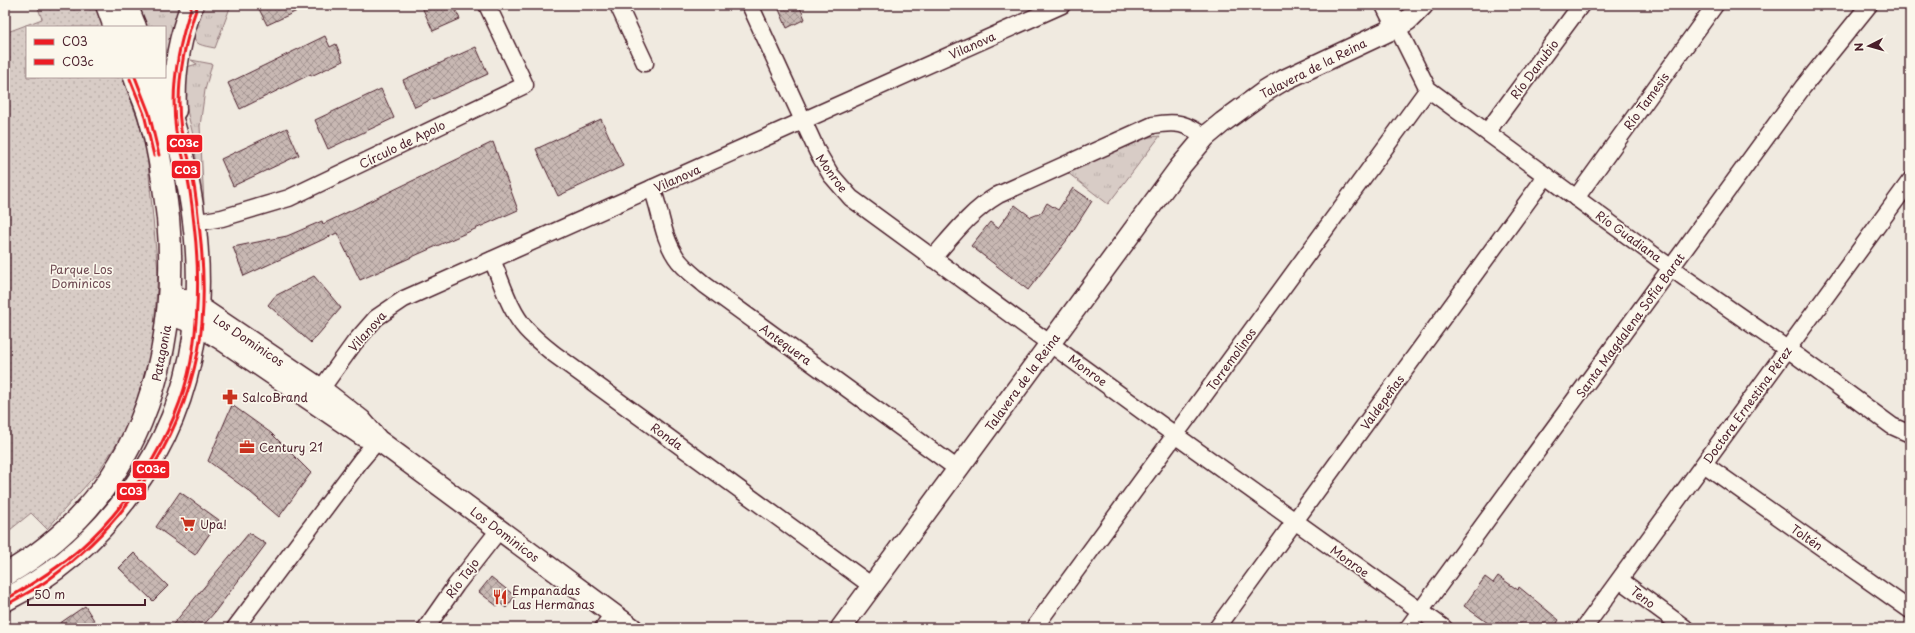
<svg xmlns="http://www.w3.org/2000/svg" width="1915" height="633" font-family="'Playpen Sans',sans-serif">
<defs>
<pattern id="grass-tufts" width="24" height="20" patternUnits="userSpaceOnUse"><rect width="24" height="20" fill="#d8ccc6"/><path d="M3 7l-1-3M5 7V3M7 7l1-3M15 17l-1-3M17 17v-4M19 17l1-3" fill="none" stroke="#bbafaa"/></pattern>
<pattern id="park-dots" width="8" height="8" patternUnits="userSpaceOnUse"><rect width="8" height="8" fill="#d8ccc6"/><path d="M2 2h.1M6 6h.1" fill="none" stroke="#bbafaa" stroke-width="1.8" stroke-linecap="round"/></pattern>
<pattern id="building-cross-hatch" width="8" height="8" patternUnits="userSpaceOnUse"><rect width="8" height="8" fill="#c8b8b3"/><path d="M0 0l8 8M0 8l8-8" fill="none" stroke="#a49592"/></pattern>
</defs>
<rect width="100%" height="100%" fill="#f0eae0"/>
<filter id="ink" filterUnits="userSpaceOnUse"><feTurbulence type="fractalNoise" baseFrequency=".025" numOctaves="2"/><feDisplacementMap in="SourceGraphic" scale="8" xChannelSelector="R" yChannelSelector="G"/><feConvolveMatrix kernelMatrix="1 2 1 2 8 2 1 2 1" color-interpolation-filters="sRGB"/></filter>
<g filter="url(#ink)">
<g fill="url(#grass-tufts)" stroke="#917678">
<polygon points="133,5 183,5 165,65 165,27 143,27"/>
<path d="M202,5h29l-16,43c-5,-1 -12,-2 -16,-4 -12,-7 0,-29 3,-39z"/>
<polygon points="191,60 212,64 205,90 200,126 204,204 201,197 193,135 184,98 183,68 197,64"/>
<polygon points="1160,136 1108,204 1068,173 1139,138"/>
</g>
<polygon fill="url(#park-dots)" stroke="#917678" points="37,5 95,5 104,27 27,27 27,77 122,77 140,125 147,154 158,272 153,345 130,424 98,472 47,529 31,513 5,534 5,33 42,19"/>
<g fill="url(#building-cross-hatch)" stroke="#4a1f2b">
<polygon points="257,5 310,5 267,25"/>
<polygon points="421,5 453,5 460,19 433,31"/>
<polygon points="777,5 799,5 805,19 787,28"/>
<polygon points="325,36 330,47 336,44 343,61 311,76 311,74 240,109 228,83"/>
<polygon points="476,47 488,74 415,107 403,80"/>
<polygon points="381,89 394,118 328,149 315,120"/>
<polygon points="601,119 623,166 558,196 536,149"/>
<polygon points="287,128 299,155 233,186 221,159"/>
<polygon points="493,142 518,210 360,280 337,233 244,276 233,247 287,236 322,221 323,224"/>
<polygon points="1073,188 1092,201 1067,240 1028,290 971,246 990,222 998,228 1015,205 1031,217 1041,213 1047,203 1058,210"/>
<polygon points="314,276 341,308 311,343 268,305 275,296"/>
<polygon points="232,405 271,433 311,473 279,517 250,492 208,461"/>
<polygon points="180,492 219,520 195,555 156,527"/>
<polygon points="249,533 266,544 214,613 201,628 170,628"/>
<polygon points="134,553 168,586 153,601 119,568"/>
<polygon points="1498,576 1518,590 1519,587 1559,620 1554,628 1495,628 1464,606 1485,577 1493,583"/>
<polygon points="491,577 515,596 506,608 500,603 497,606 479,592"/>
<polygon points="85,606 99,628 53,628"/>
</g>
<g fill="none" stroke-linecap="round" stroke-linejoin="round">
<g stroke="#4a1f2b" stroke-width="19">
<g id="minor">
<polyline points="618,5 645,63"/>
<polyline points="750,5 818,153 831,175 851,198 1175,435 1444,628"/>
<polyline points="1397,27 1428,89 1685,278 1797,356 1892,426 1910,434"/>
<polyline points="1487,132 1581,5"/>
<path d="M652,188c9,23 10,48 24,69 7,11 19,19 29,28l254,185"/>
<polyline points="1576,198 1715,5"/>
<polyline points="193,223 222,218 289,198 525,85 487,5"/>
<path d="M932,259c21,-24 39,-48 66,-64l155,-70c24,-4 33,-2 52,12"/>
<path d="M492,260c10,22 17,50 34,69 8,9 18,17 28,25l318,232"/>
<polyline points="321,389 355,342 376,318 404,299 1062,5"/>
<polyline points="1704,464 1910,610"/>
<polyline points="1620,580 1685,628"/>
<polyline points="235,628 361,460 378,440"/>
<polyline points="426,628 456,585 499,530"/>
<polyline points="603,628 613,614"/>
<polyline points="1034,628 1428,89"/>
<polyline points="1217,628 1546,176"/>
<polyline points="1408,628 1803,87 1869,5"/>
<polyline points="1584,628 1910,181"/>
</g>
</g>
<g stroke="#4a1f2b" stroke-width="23">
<g id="tertiary">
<polyline points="1386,5 1397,27"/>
<polyline points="170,294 198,306 321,389 361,420 378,440 632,628"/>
<polyline points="168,314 196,324 222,340 363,436"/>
<polyline points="841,628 1179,168 1205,137 1223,122 1264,92 1284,80 1397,27 1408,20 1423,5"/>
</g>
</g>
<g stroke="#4a1f2b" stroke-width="25">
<g id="primary">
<polyline points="107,5 115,27"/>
<polyline points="126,5 135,27"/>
<path d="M175,110c-2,-37 4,-71 17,-105"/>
<path d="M5,575c131,-75 176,-213 163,-357 -4,-35 -9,-71 -19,-104 -4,-13 -10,-25 -14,-37"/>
<path d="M5,600c100,-50 173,-151 189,-262 12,-83 -5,-184 -38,-261"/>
</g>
</g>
<use href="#minor" stroke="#fbf7ec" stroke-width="16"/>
<use href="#tertiary" stroke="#fbf7ec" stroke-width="20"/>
<use href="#primary" stroke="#fbf7ec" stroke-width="22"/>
<g stroke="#fbf7ec" stroke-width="6">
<g id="bus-1">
<polyline points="135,77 149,113 159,155"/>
<path d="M5,600c26,-15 52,-31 75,-51 55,-49 103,-127 113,-200 6,-42 6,-83 1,-125 -2,-21 -5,-43 -10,-63 -2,-10 -6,-20 -8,-30 -6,-43 2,-85 16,-126"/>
</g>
</g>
<g stroke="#fbf7ec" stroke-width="6">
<g id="bus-2">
<polyline points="130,79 144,114 154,156"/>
<path d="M8,604c13,-8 28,-15 40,-24 76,-55 131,-135 150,-228 8,-42 6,-86 1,-128 -2,-21 -5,-43 -10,-64 -2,-10 -6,-20 -8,-30 -6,-42 2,-83 16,-123"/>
</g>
</g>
<use href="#bus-1" stroke="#ed1c24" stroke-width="3"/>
<use href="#bus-2" stroke="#ed1c24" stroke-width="3"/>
</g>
</g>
<defs>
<g id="pharmacy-bare" transform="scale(1.2)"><path d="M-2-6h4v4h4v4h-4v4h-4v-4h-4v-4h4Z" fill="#c8321e" stroke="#fbf7ec" stroke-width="2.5" paint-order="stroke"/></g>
<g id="office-bare" transform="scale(1.2)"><path d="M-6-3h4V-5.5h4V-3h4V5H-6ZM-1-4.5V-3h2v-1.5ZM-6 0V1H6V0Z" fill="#c8321e" stroke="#fbf7ec" stroke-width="2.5" paint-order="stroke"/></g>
<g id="supermarket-bare" transform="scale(1.2)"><path d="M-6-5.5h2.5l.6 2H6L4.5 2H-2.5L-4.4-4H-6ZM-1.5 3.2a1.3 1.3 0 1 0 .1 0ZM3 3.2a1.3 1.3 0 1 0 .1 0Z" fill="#c8321e" stroke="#fbf7ec" stroke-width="2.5" paint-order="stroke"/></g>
<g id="restaurant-bare" transform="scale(1.2)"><path d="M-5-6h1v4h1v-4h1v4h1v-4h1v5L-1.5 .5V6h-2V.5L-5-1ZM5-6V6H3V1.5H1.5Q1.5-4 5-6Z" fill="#c8321e" stroke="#fbf7ec" stroke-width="2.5" paint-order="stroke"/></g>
</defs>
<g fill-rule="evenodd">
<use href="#pharmacy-bare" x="230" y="397"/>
<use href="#office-bare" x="247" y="447"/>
<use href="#supermarket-bare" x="188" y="524"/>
<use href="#restaurant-bare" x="500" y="597"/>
</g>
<g text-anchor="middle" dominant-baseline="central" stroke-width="3.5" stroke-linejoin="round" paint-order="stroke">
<g font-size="12" fill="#4a1f2b" stroke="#fbf7ec">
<text transform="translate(972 45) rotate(-24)">Vilanova</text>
<text transform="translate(1313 68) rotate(-27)">Talavera de la Reina</text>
<text transform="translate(1534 69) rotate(-53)">Río Danubio</text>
<text transform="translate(1646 101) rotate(-54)">Río Tamesis</text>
<text transform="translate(402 144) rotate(-26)">Círculo de Apolo</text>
<text transform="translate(832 173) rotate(54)">Monroe</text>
<text transform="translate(677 178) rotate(-24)">Vilanova</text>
<text transform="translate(1629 236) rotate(36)">Río Guadiana</text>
<text transform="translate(1630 325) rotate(-54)">Santa Magdalena Sofía Barat</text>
<text transform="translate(367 331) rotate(-48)">Vilanova</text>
<text transform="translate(249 340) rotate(34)">Los Dominicos</text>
<text transform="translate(786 344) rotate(36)">Antequera</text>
<text transform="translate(161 353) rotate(-79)">Patagonia</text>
<text transform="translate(1231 359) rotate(-54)">Torremolinos</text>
<text transform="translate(1088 370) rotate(36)">Monroe</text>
<text transform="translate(1022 382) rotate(-54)">Talavera de la Reina</text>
<text transform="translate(1382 402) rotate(-54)">Valdepeñas</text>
<text transform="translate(1747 405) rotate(-54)">Doctora Ernestina Pérez</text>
<text transform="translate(667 436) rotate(36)">Ronda</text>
<text transform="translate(505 534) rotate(37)">Los Dominicos</text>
<text transform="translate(1807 537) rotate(35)">Toltén</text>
<text transform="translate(1350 561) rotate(36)">Monroe</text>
<text transform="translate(462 578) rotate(-53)">Río Tajo</text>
<text transform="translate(1643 597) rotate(37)">Teno</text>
</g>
<g font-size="12" fill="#6e4a52" stroke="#fbf7ec">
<text x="81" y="269">Parque Los<tspan x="81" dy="14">Dominicos</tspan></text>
</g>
<g font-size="12" fill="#4a1f2b" stroke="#fbf7ec" text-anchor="start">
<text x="242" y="397">SalcoBrand</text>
<text x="259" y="447">Century 21</text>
<text x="200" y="524">Upa!</text>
<text x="512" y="590">Empanadas<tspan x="512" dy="14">Las Hermanas</tspan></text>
</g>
</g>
<g stroke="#fbf7ec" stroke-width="1.5">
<rect x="166" y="134" width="37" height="19" rx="4" fill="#ed1c24"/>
<rect x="171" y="160" width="30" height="19" rx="4" fill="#ed1c24"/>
<rect x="132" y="460" width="38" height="19" rx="4" fill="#ed1c24"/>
<rect x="116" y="482" width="31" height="19" rx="4" fill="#ed1c24"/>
</g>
<g font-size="11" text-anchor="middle" font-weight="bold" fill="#fff">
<text x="184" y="147">C03c</text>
<text x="186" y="174">C03</text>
<text x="151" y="473">C03c</text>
<text x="131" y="495">C03</text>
</g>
<rect width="1915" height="633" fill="none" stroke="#fbf7ec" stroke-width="20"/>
<rect x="10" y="10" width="1895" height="613" fill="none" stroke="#4a1f2b" stroke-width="1.5" filter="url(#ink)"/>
<rect x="26" y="26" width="140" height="52" fill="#fbf7ec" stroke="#b4a19f"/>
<rect x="34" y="39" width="20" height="6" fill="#ed1c24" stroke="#b4a19f"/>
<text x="62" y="46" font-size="12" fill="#4a1f2b">C03</text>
<rect x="34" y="59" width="20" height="6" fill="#ed1c24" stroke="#b4a19f"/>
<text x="62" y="66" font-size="12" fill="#4a1f2b">C03c</text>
<g transform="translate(1869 46) rotate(264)" stroke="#fbf7ec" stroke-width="3" paint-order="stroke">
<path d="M0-3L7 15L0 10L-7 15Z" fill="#4a1f2b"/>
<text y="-6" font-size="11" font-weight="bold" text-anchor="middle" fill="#4a1f2b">N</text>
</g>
<path d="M28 599v6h117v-6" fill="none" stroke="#4a1f2b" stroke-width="2"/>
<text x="34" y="599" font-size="12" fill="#4a1f2b" stroke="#fbf7ec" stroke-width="3" paint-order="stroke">50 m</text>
</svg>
